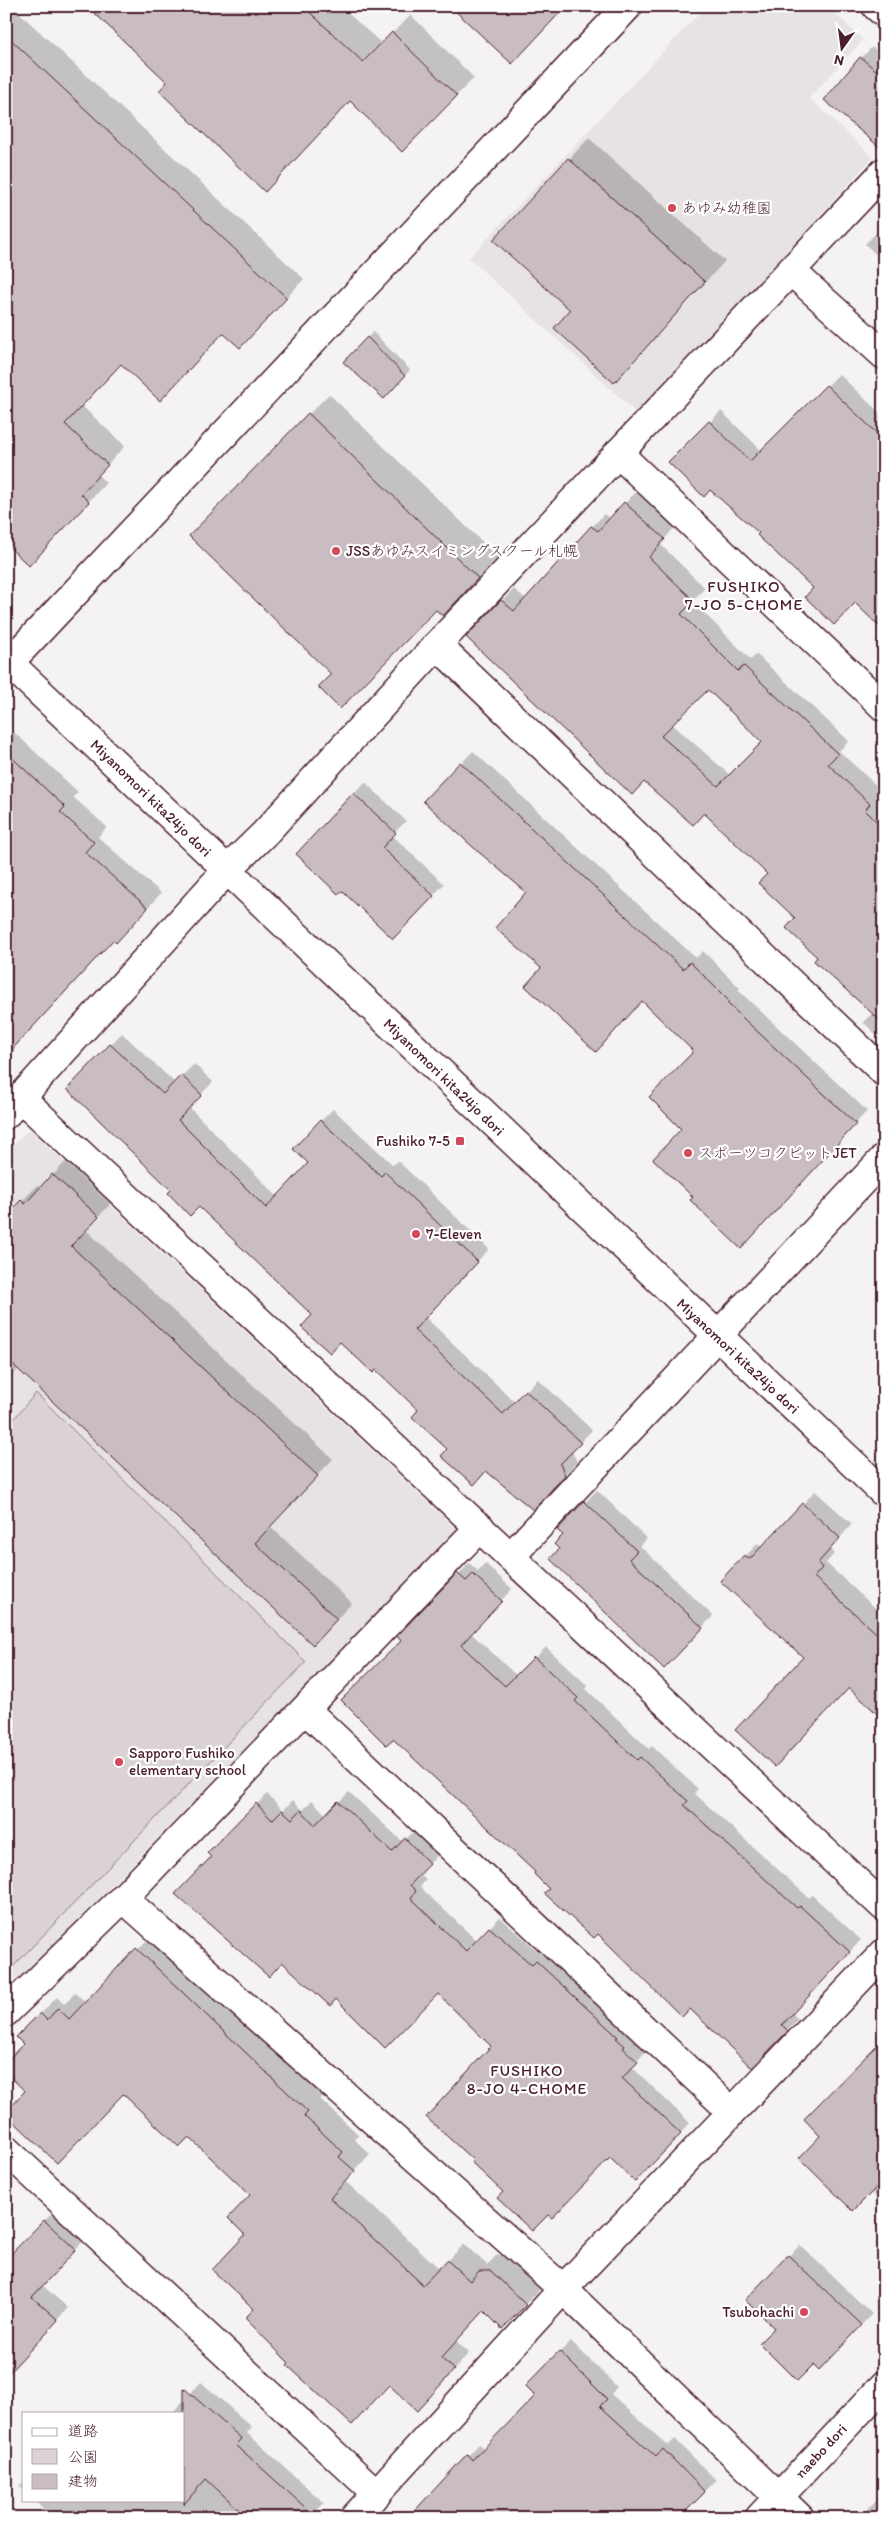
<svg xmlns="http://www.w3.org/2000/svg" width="890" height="2524" font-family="Itim,'Klee One',sans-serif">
<rect width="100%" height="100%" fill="#f4f2f2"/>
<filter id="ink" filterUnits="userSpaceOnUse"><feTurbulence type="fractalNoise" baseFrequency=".02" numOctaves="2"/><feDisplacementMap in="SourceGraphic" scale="10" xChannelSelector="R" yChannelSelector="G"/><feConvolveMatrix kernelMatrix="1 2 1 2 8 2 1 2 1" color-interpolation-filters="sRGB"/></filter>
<g filter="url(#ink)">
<g fill="#e7e2e3">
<polygon points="706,6 827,6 863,40 809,98 873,157 639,415 469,258"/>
<polygon points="29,1129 457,1530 6,1994 6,1153"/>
</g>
<polygon fill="#dbd2d5" stroke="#927880" points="36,1393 306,1662 6,1974 6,1428"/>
<g fill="#0003" fill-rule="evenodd">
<polygon points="6,6 12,6 304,279 258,328 224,331 122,363 82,406 125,446 98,475 106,483 47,546 6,543"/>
<polygon points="90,6 340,6 382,44 411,15 474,78 402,150 351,100 169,82"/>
<polygon points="872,47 884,57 884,137 861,58"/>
<polygon points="589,138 725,261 614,381 572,310 569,159"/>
<polygon points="884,225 884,262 865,244"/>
<polygon points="373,332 410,370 390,392 345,362"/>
<polygon points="839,374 884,417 884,525 815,588 760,533 710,488 670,462 721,411 762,451"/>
<polygon points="329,394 498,557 463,594 436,608 309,414"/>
<path d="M637,491l39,35 -16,18 45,44 -13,13 59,59 5,-6 93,87 -10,10 43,40 -6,6 8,8v237l-21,-20 10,-9 -54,-56 -50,-83 -267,-273 12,-12 12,10 78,-85 6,5zM708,688l55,54 -33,33 -58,-51z"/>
<polygon points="13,731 78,792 73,797 107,827 98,837 161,893 130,928 114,939 13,1048 15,1050 6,1060 6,738"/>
<polygon points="473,751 696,958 703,951 740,988 738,990 867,1111 753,1235 695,1196 683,1129 693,1050 643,1000 543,968 528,892 425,801"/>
<polygon points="365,782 406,821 392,835 444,884 405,926 342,889 354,794"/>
<polygon points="122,1033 175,1083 194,1064 213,1082 189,1107 278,1197 310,1163 321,1121 333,1109 393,1165 398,1161 489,1249 425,1317 515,1402 538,1379 592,1430 572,1451 577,1462 545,1496 448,1449 420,1410 376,1368 199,1206 173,1189 110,1045"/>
<polygon points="69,1158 114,1200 86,1230 333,1459 270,1526 352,1603 329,1627 19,1368 6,1382 6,1217 38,1185 41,1188"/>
<polygon points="597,1490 647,1539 640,1546 713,1616 675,1656 561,1549 565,1535 559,1530"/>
<polygon points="815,1491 852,1524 830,1549 834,1554 826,1563 884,1616 884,1718 849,1686 805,1657 722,1581 758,1543 763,1547"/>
<polygon points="469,1563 478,1571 485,1563 512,1589 471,1633 517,1676 546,1647 588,1686 586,1689 649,1749 652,1746 698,1789 694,1793 809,1898 812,1895 861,1940 792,2013 798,2019 763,2055 690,2007 598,1933 550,1889 537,1872 403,1641"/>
<polygon points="349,1792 403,1842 416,1829 440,1853 419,1874 426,1880 420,1887 477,1941 500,1917 543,1956 547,1951 647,2050 632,2067 690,2123 635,2180 610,2156 504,2192 475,2160 493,2046 438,1993 336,1998 283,1961 209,1853 267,1794 283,1810 293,1800 303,1810 312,1800 326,1815"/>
<polygon points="154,1933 324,2095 320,2099 359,2135 354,2139 370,2154 345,2181 440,2269 464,2244 487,2265 497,2255 508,2255 542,2287 502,2328 485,2310 456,2341 469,2353 434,2392 291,2363 256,2309 247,2235 252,2195 189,2135 123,2093 26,2091 25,2044 18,2037 57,1997 64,2004 75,1992 86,2003"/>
<polygon points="884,2040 884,2187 875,2196 822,2136"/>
<polygon points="56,2209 86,2238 42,2285 68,2308 31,2348 6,2260"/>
<polygon points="800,2245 872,2314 830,2358 776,2328 789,2256"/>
<polygon points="571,2341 617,2387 611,2394 668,2446 675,2439 716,2480 679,2518 410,2518 479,2444 484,2449 537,2396 526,2386"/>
<polygon points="201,2382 252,2427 247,2433 324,2503 310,2518 52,2518 35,2500 184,2500 184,2413 172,2413"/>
<polygon points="24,2482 24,2490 19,2486"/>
<polygon points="884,2492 884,2518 873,2518 866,2511"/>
</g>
<g fill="#cabdc1" stroke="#4a1f2b" fill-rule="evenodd">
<polygon points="87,6 303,6 363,62 392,32 457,96 402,152 350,101 265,192 159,91 167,82"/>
<polygon points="450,6 566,6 512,64"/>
<polygon points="6,35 287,298 240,348 223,333 160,401 121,364 65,424 108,465 81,494 89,502 29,566 6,544"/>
<polygon points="860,57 884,77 884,151 824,100"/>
<polygon points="568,158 705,282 614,383 554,328 570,310 493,240"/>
<polygon points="367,337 405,376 384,399 343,362"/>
<polygon points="826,385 884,440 884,631 855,603 834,625 805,597 813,588 757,535 759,533 710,490 704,497 668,462 709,421 750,461"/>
<polygon points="308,413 478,578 443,616 436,610 340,709 318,687 331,674 189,536"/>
<path d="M624,502l41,37 -16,18 45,44 -13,13 57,57 6,-5 94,88 -10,10 42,40 -5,6 19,19v195l-70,-63 3,-4 -31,-29 9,-10 -37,-35 9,-9 -63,-61 -11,12 -49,-43 -12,13 -166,-158 35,-37 13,11 77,-85 7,5zM708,690l54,52 -44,44 -57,-50z"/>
<polygon points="6,752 65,807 60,812 94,842 85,852 148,908 116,943 113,940 6,1056"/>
<polygon points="460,762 683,969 690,962 729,1001 727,1003 856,1124 741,1249 690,1200 693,1197 653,1159 681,1129 649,1097 692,1053 692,1050 642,1001 596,1052 525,986 541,968 495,928 526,892 474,848 423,801"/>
<polygon points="353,793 396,833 382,848 434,896 393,939 342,891 338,894 296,854"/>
<polygon points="110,1044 163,1094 181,1075 202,1095 178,1120 266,1208 308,1163 293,1149 320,1120 381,1176 385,1172 478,1262 414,1330 503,1414 525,1390 581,1443 560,1464 565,1475 533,1510 486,1471 474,1485 441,1456 447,1449 412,1417 418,1410 376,1370 373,1373 340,1342 330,1353 301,1327 312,1315 199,1207 190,1216 168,1193 171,1190 67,1089"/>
<polygon points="52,1174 99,1217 71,1246 318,1476 255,1543 337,1619 313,1645 6,1358 6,1216 21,1200 25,1204"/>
<polygon points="584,1501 637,1551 629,1559 703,1628 664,1669 550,1559 559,1549 554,1544 563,1535 557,1530"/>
<polygon points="802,1503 840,1538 818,1563 822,1568 814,1577 884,1640 884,1720 849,1688 775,1767 735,1730 803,1657 720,1581 744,1555 750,1559"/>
<polygon points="457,1573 466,1581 473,1574 502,1601 461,1645 505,1686 534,1657 578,1698 575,1701 637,1760 640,1757 688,1801 684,1805 797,1908 800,1906 850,1952 782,2025 788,2031 752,2068 690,2009 682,2017 598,1934 594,1938 544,1893 549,1889 534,1874 535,1872 393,1739 386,1745 341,1700 401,1641 397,1636"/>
<polygon points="338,1801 392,1852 405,1838 430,1864 410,1885 416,1891 411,1898 466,1951 489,1927 532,1965 536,1961 618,2037 616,2038 625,2046 623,2048 638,2062 622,2078 681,2134 635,2182 610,2158 552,2218 548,2215 532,2231 497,2198 503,2192 471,2162 473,2160 426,2117 491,2046 438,1994 385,2048 336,1999 330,2006 282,1962 269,1977 175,1894 211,1857 207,1853 256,1803 272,1820 282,1810 292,1819 301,1810 315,1825"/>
<polygon points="136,1948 308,2112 304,2116 343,2152 339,2157 355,2171 330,2198 423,2285 447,2260 470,2281 479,2271 491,2271 526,2305 502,2329 484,2311 441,2358 454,2370 417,2411 389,2385 352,2425 287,2365 289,2363 245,2318 254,2309 212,2270 245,2235 228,2218 250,2195 189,2137 179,2147 123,2094 57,2163 6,2114 6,2111 25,2091 6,2073 6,2062 23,2044 16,2037 40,2013 47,2020 58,2008 69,2019"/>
<polygon points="884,2038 884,2180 853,2211 799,2158 820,2136 804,2119"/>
<polygon points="44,2220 76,2250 32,2297 58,2320 6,2376 6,2259"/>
<polygon points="788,2255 862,2325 819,2371 813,2365 797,2381 759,2343 774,2328 745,2300"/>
<polygon points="559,2351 607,2399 600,2406 656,2457 663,2449 705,2492 679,2518 408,2518 467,2454 472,2460 535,2396 525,2386"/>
<polygon points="184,2388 242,2439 236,2445 317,2518 248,2518 206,2479 184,2504"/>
</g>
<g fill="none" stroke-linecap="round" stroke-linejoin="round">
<g stroke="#4a1f2b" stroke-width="31">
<g id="minor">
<polyline points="876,6 884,13"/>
<polyline points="791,271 884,355"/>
<polyline points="618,453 884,707"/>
<polyline points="437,645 884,1072"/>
<polyline points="6,660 884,1493"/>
<polyline points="6,666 628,6"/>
<polyline points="21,1098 884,1907"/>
<polyline points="6,1114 227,870 265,833 437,645 884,172"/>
<polyline points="511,1556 884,1158"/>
<polyline points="306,1710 731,2111"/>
<polyline points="123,1898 563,2289 800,2518"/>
<polyline points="6,2012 123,1898 480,1527"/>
<polyline points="6,2150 377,2494"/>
<polyline points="354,2518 563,2289 884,1953"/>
<polyline points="759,2518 884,2385"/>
</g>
</g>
<use href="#minor" stroke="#fff" stroke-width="28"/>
</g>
</g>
<g fill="#d1495b" stroke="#fff" stroke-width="2">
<circle cx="672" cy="208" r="5"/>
<circle cx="336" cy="551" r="5"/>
<rect x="455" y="1136" width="10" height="10" rx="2.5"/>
<circle cx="688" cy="1153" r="5"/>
<circle cx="416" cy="1234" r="5"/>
<circle cx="119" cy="1762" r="5"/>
<circle cx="804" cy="2312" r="5"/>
</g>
<g text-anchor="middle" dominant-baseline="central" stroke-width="4.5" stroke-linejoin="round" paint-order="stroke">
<g font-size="15" fill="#4a1f2b" stroke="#fff" text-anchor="start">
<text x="682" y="208">あゆみ幼稚園</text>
<text x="346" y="551">JSSあゆみスイミングスクール札幌</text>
<text x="450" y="1141" text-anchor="end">Fushiko 7-5</text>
<text x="698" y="1153">スポーツコクピットJET</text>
<text x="426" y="1234">7-Eleven</text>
<text x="129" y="1753">Sapporo Fushiko<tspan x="129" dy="17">elementary school</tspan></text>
<text x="794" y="2312" text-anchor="end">Tsubohachi</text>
</g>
<g font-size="15" fill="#4a1f2b" stroke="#fff">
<text transform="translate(151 798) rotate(44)">Miyanomori kita24jo dori</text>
<text transform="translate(444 1077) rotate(44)">Miyanomori kita24jo dori</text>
<text transform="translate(738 1356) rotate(43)">Miyanomori kita24jo dori</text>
<text transform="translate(821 2451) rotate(-47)">naebo dori</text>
</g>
<g font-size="16" letter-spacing="1" fill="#4a1f2b" stroke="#fff">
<text x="744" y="586">FUSHIKO<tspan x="744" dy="18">7-JO 5-CHOME</tspan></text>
<text x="527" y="2070">FUSHIKO<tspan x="527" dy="18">8-JO 4-CHOME</tspan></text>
</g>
</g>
<rect width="890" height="2524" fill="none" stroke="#fff" stroke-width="25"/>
<rect x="12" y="12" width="865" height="2499" fill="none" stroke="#4a1f2b" stroke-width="2" filter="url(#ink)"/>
<rect x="22" y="2412" width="162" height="90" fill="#ffffff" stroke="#b7a5aa"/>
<rect x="32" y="2428" width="25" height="8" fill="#ffffff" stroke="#b7a5aa"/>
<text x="68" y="2436" font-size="15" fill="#4a1f2b">道路</text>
<rect x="32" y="2449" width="25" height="15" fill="#dbd2d5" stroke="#b7a5aa"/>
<text x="68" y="2462" font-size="15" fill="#4a1f2b">公園</text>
<rect x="32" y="2474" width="25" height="15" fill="#cabdc1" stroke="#b7a5aa"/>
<text x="68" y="2486" font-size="15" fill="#4a1f2b">建物</text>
<g transform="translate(842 48) rotate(194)" stroke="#ffffff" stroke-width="4" paint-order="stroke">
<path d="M0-4L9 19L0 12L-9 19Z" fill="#4a1f2b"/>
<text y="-8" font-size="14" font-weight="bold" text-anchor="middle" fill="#4a1f2b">N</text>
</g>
</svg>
